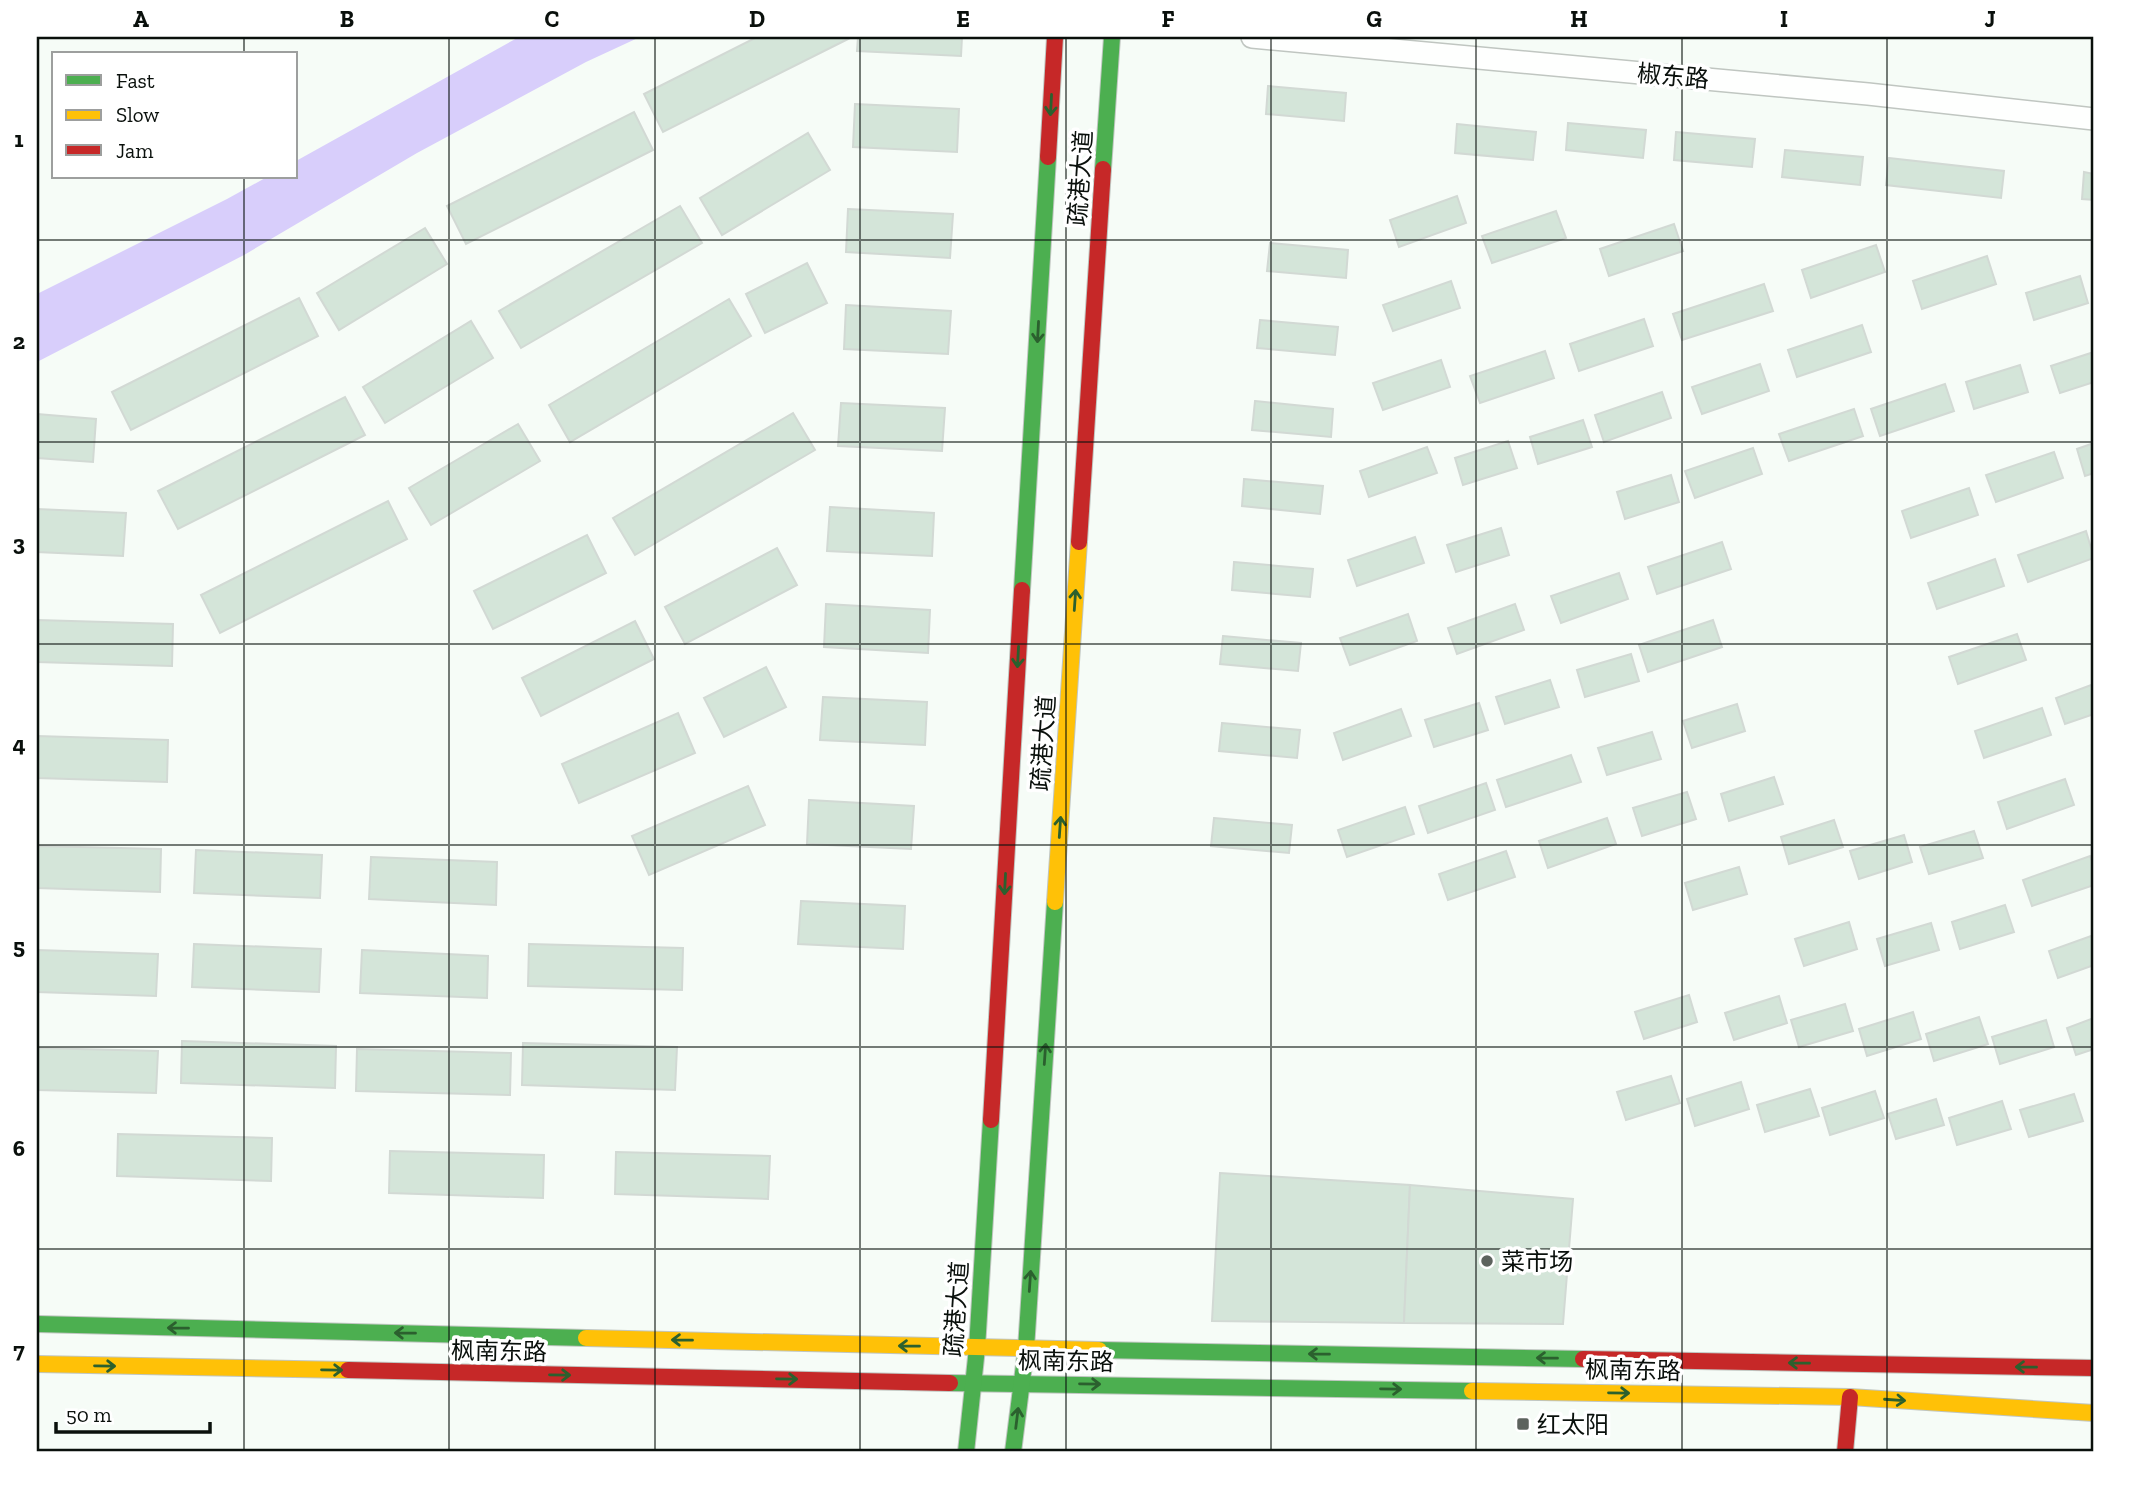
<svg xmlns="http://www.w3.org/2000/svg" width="2131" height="1489" font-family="'Zilla Slab','Noto Sans SC',serif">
<rect width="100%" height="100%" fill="#f6fcf7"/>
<polygon fill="#d8cefb" points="519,37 640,37 586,62 417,153 244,255 37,362 37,294 227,199 267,177 296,177 296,161"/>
<g fill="#d4e5d9" stroke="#d2d9d4" stroke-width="2">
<polygon points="757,37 850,38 663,132 644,94"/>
<polygon points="858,37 962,37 961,56 857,51"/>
<polygon points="1268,86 1346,93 1344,121 1266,114"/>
<polygon points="855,104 959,109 957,152 853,147"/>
<polygon points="634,112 653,150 466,244 447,206"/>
<polygon points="1568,123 1646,130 1643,158 1566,150"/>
<polygon points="1457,124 1536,132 1533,160 1455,153"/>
<polygon points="1676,132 1755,139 1752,167 1674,160"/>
<polygon points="808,133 830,170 722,235 700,198"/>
<polygon points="1785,150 1863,157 1860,185 1782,177"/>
<polygon points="1889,158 2004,171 2001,198 1886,185"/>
<polygon points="2084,172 2094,174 2094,200 2082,199"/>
<polygon points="1457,196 1466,223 1399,247 1390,220"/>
<polygon points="680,206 702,243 521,348 499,311"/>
<polygon points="848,209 953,214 950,258 846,252"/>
<polygon points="1556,211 1566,238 1492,263 1482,236"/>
<polygon points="1674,224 1683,251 1609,276 1600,249"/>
<polygon points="425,228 447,264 339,330 317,293"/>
<polygon points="1270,243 1348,250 1346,278 1267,271"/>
<polygon points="1876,245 1885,272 1811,298 1802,270"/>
<polygon points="1987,256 1996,284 1922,309 1913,281"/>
<polygon points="807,263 827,303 765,333 746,294"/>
<polygon points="2080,276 2088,303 2034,320 2026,293"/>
<polygon points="1451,281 1460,308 1393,331 1383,305"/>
<polygon points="1764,284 1773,311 1682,340 1673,314"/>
<polygon points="299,298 318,336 131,430 112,392"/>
<polygon points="729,299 751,336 570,442 549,405"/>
<polygon points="846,305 951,311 948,354 844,349"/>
<polygon points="1644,319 1653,346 1579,371 1570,344"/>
<polygon points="1260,320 1338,327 1335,355 1257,348"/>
<polygon points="471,321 493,358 385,423 363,387"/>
<polygon points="1862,325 1871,352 1797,377 1788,350"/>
<polygon points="1545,351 1554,378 1480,403 1470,376"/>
<polygon points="2094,352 2094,382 2060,393 2051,366"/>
<polygon points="1441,360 1450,387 1383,410 1373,383"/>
<polygon points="1760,364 1769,391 1702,414 1692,387"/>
<polygon points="2020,365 2028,392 1974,409 1966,382"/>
<polygon points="1945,384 1954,411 1880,436 1871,409"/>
<polygon points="1662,392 1671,418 1604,442 1595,415"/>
<polygon points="345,397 365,435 178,529 158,491"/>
<polygon points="1255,401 1333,409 1331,437 1252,430"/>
<polygon points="841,403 945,408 942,451 838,446"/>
<polygon points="1854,409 1863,436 1789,461 1779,434"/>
<polygon points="793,413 815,450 635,555 613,518"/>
<polygon points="37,414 96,419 93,462 37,458"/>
<polygon points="1583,420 1592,447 1538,464 1530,437"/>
<polygon points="518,424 540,461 431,525 409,488"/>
<polygon points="1508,441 1517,468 1463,485 1455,458"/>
<polygon points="2094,443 2094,473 2085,476 2077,449"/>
<polygon points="1427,447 1437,473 1369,497 1360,471"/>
<polygon points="1753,448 1762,474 1695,498 1685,471"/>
<polygon points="2054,452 2063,478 1996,502 1986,475"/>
<polygon points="1671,475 1679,502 1625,519 1617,492"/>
<polygon points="1244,479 1323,486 1320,514 1242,506"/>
<polygon points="1969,488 1978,515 1911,538 1902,511"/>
<polygon points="388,501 407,539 220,633 201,595"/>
<polygon points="830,507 934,513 932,556 827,551"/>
<polygon points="37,509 126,513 123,556 37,552"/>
<polygon points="1501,528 1509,555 1456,572 1447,545"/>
<polygon points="2086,531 2094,558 2028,582 2018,555"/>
<polygon points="587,535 606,573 493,629 474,591"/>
<polygon points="1415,537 1424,563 1357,586 1348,560"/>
<polygon points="1722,542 1731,569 1657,594 1648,567"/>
<polygon points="777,548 797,585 685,644 665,607"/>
<polygon points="1995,559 2004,586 1937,609 1928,583"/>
<polygon points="1234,562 1313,569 1310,597 1232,590"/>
<polygon points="1619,573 1628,599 1561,623 1551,596"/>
<polygon points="826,604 930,610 928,653 824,647"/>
<polygon points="1515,604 1524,630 1457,654 1448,628"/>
<polygon points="1408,614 1417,641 1350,665 1340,638"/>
<polygon points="37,620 173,624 172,666 37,662"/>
<polygon points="1713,620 1722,647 1648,672 1639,645"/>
<polygon points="635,621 654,659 541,716 522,678"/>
<polygon points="2017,634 2026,660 1958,684 1949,657"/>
<polygon points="1223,636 1301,643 1298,671 1220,664"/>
<polygon points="1631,654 1639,681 1585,697 1577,670"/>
<polygon points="766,667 786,707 724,737 704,698"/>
<polygon points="1550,680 1559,707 1505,724 1496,697"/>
<polygon points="2094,684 2094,714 2065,724 2056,698"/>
<polygon points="823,697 927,702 925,745 820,740"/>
<polygon points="1479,703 1488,730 1434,747 1425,720"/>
<polygon points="1737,704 1745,731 1692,748 1683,721"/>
<polygon points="2042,708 2051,735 1984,758 1975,731"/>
<polygon points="1401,709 1411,736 1343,760 1334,733"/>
<polygon points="678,713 695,753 579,803 562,764"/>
<polygon points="1222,723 1300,730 1297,758 1219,751"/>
<polygon points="1652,732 1661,759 1607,775 1598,748"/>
<polygon points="37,736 168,740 167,782 37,778"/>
<polygon points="1571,755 1581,782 1506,807 1497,780"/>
<polygon points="1774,777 1783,804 1729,821 1721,794"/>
<polygon points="2065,779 2074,805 2007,829 1998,802"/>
<polygon points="1486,783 1495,810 1428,833 1419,806"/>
<polygon points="748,786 765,825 649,875 632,836"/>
<polygon points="1687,792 1696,819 1642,836 1633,808"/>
<polygon points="809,800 914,806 911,849 807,844"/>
<polygon points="1405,807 1414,834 1347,857 1338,830"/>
<polygon points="1214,818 1292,825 1289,853 1211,846"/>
<polygon points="1607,818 1616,844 1548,868 1539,841"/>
<polygon points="1834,820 1843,847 1789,864 1781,837"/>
<polygon points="1974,831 1983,858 1929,874 1920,847"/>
<polygon points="1904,835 1912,862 1859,879 1850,851"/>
<polygon points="37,846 161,849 160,892 37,888"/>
<polygon points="196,850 322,855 320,898 194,893"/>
<polygon points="1506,851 1515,877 1448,900 1439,874"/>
<polygon points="2090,856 2094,868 2094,885 2032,906 2023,880"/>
<polygon points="371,857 497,862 496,905 369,899"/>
<polygon points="1739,867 1747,894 1693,910 1685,883"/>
<polygon points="801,901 905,906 903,949 798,944"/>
<polygon points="2005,905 2014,932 1960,949 1952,922"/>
<polygon points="1849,922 1857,949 1804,966 1795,939"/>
<polygon points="1931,923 1939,950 1885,966 1877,939"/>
<polygon points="2094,935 2094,965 2058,978 2049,951"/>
<polygon points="194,944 321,949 319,992 192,987"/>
<polygon points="529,944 683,948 682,990 528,986"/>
<polygon points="37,950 158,954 156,996 37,992"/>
<polygon points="362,950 488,956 487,998 360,993"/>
<polygon points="1689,995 1697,1022 1644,1039 1635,1012"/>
<polygon points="1779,996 1787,1023 1734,1040 1725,1013"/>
<polygon points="1845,1004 1853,1031 1799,1047 1791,1020"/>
<polygon points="1913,1012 1921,1039 1867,1056 1859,1029"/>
<polygon points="1979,1017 1988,1044 1934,1061 1926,1034"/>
<polygon points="2094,1018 2094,1049 2076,1055 2067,1028"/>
<polygon points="2046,1020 2054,1047 2000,1064 1992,1037"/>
<polygon points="182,1041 336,1046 335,1088 181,1083"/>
<polygon points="523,1043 677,1047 675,1090 522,1085"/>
<polygon points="37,1048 158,1051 156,1093 37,1090"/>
<polygon points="357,1049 511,1053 510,1095 356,1091"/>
<polygon points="1671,1076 1680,1103 1626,1120 1617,1092"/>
<polygon points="1741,1082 1749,1109 1695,1126 1687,1099"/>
<polygon points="1810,1089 1819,1116 1765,1132 1757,1105"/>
<polygon points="1875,1091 1884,1118 1830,1135 1822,1108"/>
<polygon points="2074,1094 2083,1121 2029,1137 2020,1110"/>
<polygon points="1936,1099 1944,1125 1896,1139 1888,1114"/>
<polygon points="2002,1101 2011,1129 1957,1145 1949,1118"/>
<polygon points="118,1134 272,1138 271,1181 117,1176"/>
<polygon points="390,1151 544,1155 543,1198 389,1193"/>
<polygon points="616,1152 770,1156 768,1199 615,1194"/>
<polygon points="1220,1173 1410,1185 1404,1323 1212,1321"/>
<polygon points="1410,1185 1573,1199 1563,1324 1404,1323"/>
</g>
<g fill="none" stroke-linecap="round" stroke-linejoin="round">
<g stroke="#c0c6c1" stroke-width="24">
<polyline id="street" points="1252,37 1868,94 2094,119"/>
</g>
<g stroke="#c0c6c1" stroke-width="18">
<g id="fast">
<polyline points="1103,169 1112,37"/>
<polyline points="1022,590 1048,157"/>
<polyline points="37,1324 586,1338"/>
<polyline points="1099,1350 1583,1359"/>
<polyline points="950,1383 1472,1391"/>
<polyline points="966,1452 977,1348 991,1120"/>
<polyline points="1013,1452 1026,1349 1055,902"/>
</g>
</g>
<g stroke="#c0c6c1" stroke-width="18">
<g id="slow">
<polyline points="1055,902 1079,542"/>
<polyline points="586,1338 1099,1350"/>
<polyline points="37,1364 348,1370"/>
<polyline points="1472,1391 1850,1397 2094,1413"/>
</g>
</g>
<g stroke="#c0c6c1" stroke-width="18">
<g id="jam">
<polyline points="1048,157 1055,37"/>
<polyline points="1079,542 1103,169"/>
<polyline points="991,1120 1022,590"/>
<polyline points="1583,1359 2094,1368"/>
<polyline points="348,1370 950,1383"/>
<polyline points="1845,1452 1850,1397"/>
</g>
</g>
<use href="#street" stroke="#fefffe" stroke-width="21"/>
<use href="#fast" stroke="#4caf50" stroke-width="16"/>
<use href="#slow" stroke="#ffc107" stroke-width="16"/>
<use href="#jam" stroke="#c62828" stroke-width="16"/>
</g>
<defs><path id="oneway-shaft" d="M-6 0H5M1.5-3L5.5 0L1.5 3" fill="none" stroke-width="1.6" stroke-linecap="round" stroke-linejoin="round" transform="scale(1.75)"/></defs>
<g stroke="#2b602e">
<use href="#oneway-shaft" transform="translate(1051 105) rotate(93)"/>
<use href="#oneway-shaft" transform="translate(1038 332) rotate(93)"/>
<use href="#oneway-shaft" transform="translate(1075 600) rotate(-86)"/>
<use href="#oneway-shaft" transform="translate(1018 657) rotate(93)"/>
<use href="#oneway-shaft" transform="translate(1060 827) rotate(-86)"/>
<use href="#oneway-shaft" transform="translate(1005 884) rotate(93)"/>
<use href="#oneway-shaft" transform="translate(1045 1054) rotate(-86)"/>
<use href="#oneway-shaft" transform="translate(1030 1281) rotate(-86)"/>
<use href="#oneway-shaft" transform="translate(178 1328) rotate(-179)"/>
<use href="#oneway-shaft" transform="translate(405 1333) rotate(-179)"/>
<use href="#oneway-shaft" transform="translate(682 1340) rotate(-179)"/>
<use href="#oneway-shaft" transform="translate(909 1346) rotate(-179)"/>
<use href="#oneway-shaft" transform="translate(1319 1354) rotate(-179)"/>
<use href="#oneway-shaft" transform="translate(1547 1358) rotate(-179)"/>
<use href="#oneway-shaft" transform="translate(1799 1363) rotate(-179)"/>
<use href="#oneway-shaft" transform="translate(105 1366) rotate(1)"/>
<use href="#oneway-shaft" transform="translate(2026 1367) rotate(-179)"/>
<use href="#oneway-shaft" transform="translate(332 1370) rotate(1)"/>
<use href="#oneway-shaft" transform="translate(560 1375) rotate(1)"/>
<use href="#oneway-shaft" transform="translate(787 1379) rotate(1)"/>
<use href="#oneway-shaft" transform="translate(1090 1384) rotate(1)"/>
<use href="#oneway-shaft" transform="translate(1391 1389) rotate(1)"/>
<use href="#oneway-shaft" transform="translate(1619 1393) rotate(1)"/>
<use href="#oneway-shaft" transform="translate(1895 1400) rotate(4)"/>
<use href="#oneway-shaft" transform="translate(1017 1418) rotate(-83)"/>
</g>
<path fill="none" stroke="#0a100c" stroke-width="2" stroke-opacity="0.55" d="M244,37v17M449,37v1415M655,37v1415M860,37v1415M1066,37v1415M1271,37v1415M1476,37v1415M1682,37v1415M1887,37v1415M244,177v1275M37,240h2057M37,442h2057M37,644h2057M37,845h2057M37,1047h2057M37,1249h2057"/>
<g fill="#5d635e" stroke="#fff" stroke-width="2.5">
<circle cx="1487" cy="1261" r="7"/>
<rect x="1516" y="1417" width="14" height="14" rx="3.5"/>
</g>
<g text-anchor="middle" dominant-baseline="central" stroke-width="7" stroke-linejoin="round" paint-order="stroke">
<g font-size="24" fill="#0a100c" stroke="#fff">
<text transform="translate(1673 76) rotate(5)">椒东路</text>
<text transform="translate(1080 178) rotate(-86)">疏港大道</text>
<text transform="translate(1043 743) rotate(-86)">疏港大道</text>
<text transform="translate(956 1309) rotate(-86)">疏港大道</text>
<text transform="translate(499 1351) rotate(1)">枫南东路</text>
<text transform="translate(1066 1361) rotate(1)">枫南东路</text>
<text transform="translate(1633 1370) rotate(1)">枫南东路</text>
</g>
<g font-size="24" fill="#0a100c" stroke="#fff" text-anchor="start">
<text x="1501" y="1261">菜市场</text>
<text x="1537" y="1424">红太阳</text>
</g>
</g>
<rect width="2131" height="1489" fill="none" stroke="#ffffff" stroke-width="77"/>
<rect x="52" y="52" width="245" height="126" fill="#ffffff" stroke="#9d9f9e" stroke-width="2"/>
<rect x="66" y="75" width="35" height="10" fill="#4caf50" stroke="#9d9f9e" stroke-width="2"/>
<text x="116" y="88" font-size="21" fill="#0a100c">Fast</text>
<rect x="66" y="110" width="35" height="10" fill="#ffc107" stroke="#9d9f9e" stroke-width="2"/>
<text x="116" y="122" font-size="21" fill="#0a100c">Slow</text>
<rect x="66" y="145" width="35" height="10" fill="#c62828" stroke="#9d9f9e" stroke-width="2"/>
<text x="116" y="158" font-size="21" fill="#0a100c">Jam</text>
<path d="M56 1422v10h154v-10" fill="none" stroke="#0a100c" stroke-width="3.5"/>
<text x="66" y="1422" font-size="21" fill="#0a100c" stroke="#ffffff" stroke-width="5" paint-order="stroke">50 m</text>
<rect x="38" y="38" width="2054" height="1412" fill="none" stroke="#0a100c" stroke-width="2.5"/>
<g font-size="23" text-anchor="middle" font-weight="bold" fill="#0a100c">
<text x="141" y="27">A</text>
<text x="347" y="27">B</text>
<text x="552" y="27">C</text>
<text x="757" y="27">D</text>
<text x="963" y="27">E</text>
<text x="1168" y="27">F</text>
<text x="1374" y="27">G</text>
<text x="1579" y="27">H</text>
<text x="1784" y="27">I</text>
<text x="1990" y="27">J</text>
<text x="19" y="147">1</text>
<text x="19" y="349">2</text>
<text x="19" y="551">3</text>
<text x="19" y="752">4</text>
<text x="19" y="954">5</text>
<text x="19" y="1156">6</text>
<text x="19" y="1358">7</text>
</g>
</svg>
